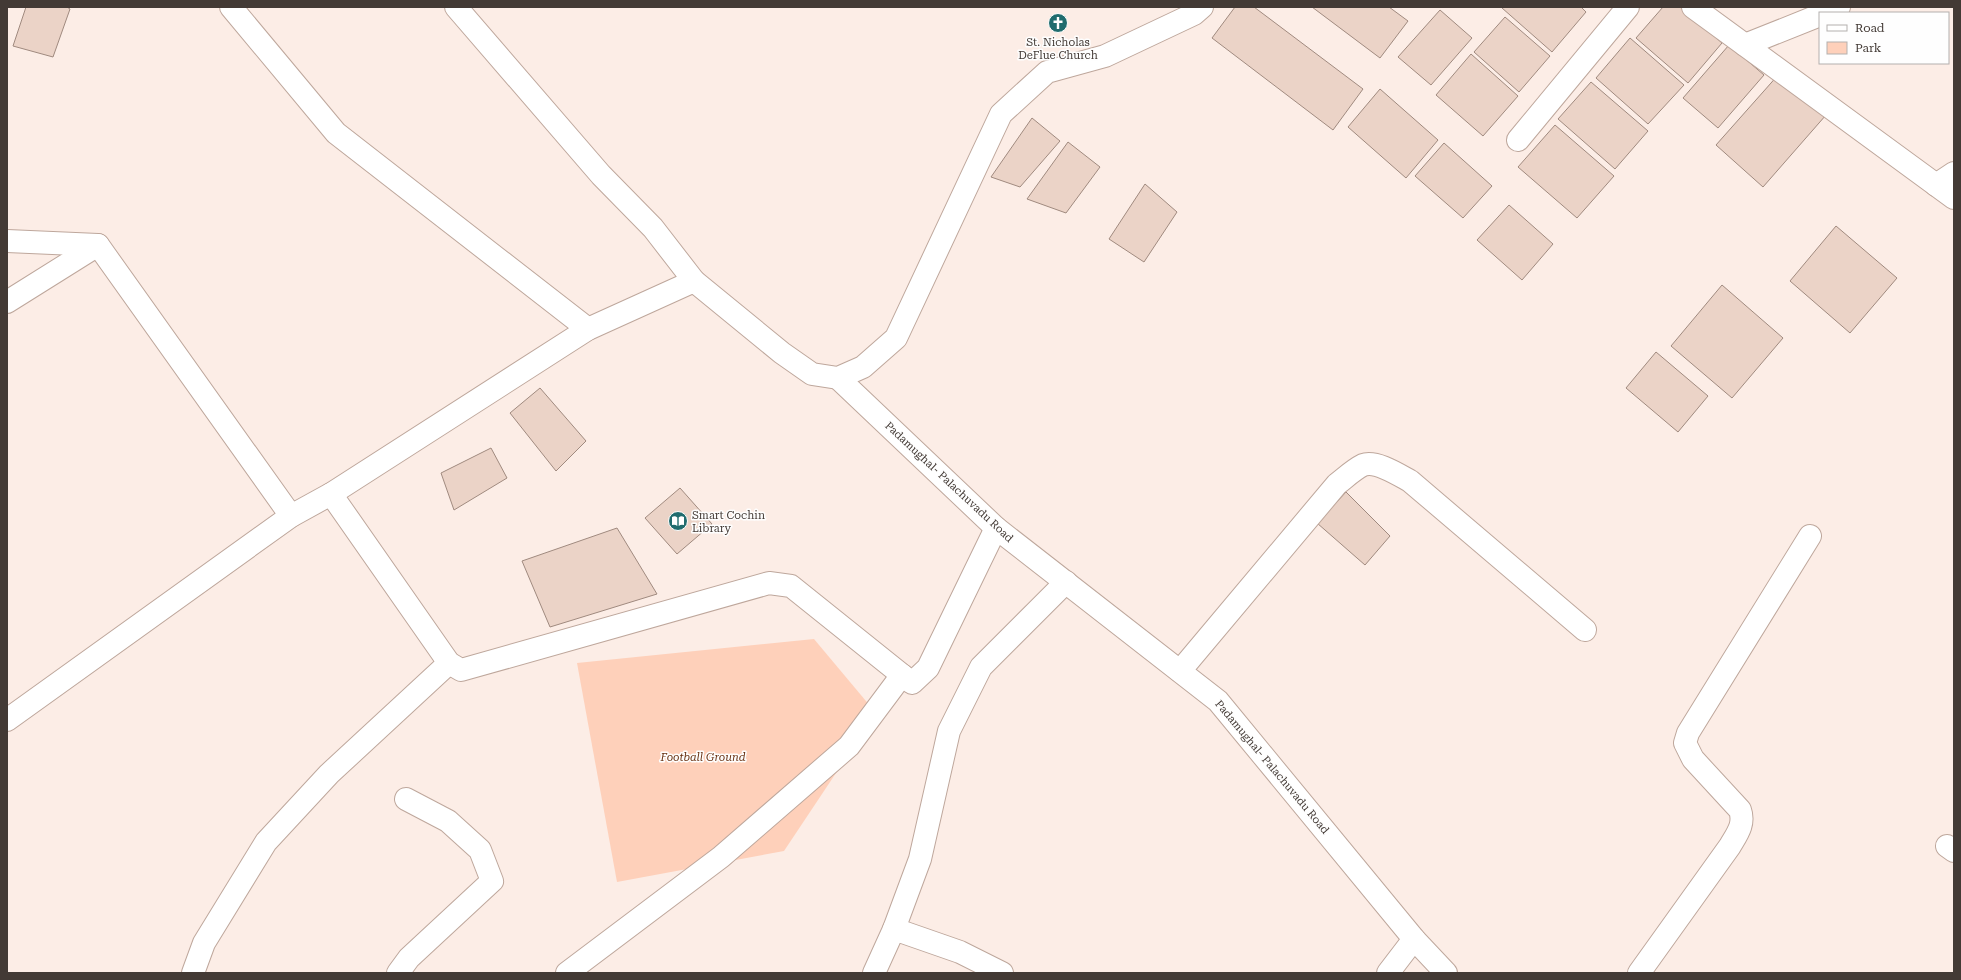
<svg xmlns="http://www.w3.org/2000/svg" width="1961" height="980" font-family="'Roboto Serif',serif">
<rect width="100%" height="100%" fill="#fcede6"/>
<polygon fill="#fed0ba" points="814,639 876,713 784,851 617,882 577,663"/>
<g fill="#ebd3c7" stroke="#a08a7f">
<polygon points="26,7 67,7 70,9 53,57 13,46"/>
<polygon points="1235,7 1254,7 1363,89 1333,130 1212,38"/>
<polygon points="1312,7 1389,7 1408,21 1380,58"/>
<polygon points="1503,7 1581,7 1586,12 1552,52 1502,8"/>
<polygon points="1663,7 1681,7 1722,43 1688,83 1636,38"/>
<polygon points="1440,10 1472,38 1431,85 1398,57"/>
<polygon points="1505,17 1550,56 1519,92 1474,52"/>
<polygon points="1630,38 1684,85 1648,124 1596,78"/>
<polygon points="1729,45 1764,75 1718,128 1683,98"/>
<polygon points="1471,54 1518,96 1483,136 1436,95"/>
<polygon points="1779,74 1826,115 1763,187 1716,145"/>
<polygon points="1591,82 1648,131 1615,169 1558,119"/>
<polygon points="1380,89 1438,140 1406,178 1348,127"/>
<polygon points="1032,118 1060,141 1020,187 991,177"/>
<polygon points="1555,125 1614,176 1577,218 1518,167"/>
<polygon points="1068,142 1100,167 1066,213 1027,199"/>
<polygon points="1444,143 1492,186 1463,218 1415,176"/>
<polygon points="1145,184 1177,212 1144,262 1109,239"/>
<polygon points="1509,205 1553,244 1522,280 1477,240"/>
<polygon points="1836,226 1897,278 1850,333 1790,281"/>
<polygon points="1722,285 1783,338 1732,398 1671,346"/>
<polygon points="1656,352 1708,396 1678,432 1626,388"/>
<polygon points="540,388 586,441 556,471 510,413"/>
<polygon points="491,448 507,478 454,510 441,473"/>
<polygon points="680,488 712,524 677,554 645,518"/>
<polygon points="1346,492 1390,536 1365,565 1317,523"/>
<polygon points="617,528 657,594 550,627 522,561"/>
</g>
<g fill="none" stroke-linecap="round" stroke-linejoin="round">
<g stroke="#bea79c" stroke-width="24">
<g id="street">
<polyline points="231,7 336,133 588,329"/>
<polyline points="456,7 601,175 653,228 694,281"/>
<polyline points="1693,7 1954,198"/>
<polyline points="1824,13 1839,7"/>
<polyline points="1745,45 1820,15"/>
<polyline points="1518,140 1628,7"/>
<polyline points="1936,185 1954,173"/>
<polyline points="7,241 98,245 291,516"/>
<polyline points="7,302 98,245"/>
<polyline points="838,378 996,528 1218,701 1414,939 1446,973"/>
<polyline points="331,494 449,663 461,670 769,583 791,586 912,683 928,668 996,528"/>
<path d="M1180,671l157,-187c8,-6 16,-14 26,-19 13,-5 36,10 47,16l175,149"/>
<polyline points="1947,846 1954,851"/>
<polyline points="894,929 960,952 1002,973"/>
<polyline points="193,973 204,943 266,842 329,774 449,663"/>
<polyline points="398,973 409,958 492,881 480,850 448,821 406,799"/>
<polyline points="567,973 721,857 849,746 902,675"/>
<polyline points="874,973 894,929 920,859 949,731 981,667 1066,582"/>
<polyline points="1388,973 1414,939"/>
<path d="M1639,973l91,-127c7,-12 15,-22 10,-36l-47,-51 -8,-16 3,-10 122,-197"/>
</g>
</g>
<g stroke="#bea79c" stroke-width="24">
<polyline id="secondary" points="7,720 291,516 331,494 588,329 694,281 782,353 812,374 838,378 863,367 896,338 1001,114 1047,72 1105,56 1194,14 1202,7"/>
</g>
<use href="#street" stroke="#fff" stroke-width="22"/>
<use href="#secondary" stroke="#fff" stroke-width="22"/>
</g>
<defs>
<g id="church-disc" transform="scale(1)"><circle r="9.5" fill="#206c6e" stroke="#fefefe"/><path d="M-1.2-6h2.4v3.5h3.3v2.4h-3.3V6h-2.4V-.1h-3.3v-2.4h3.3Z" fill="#fff"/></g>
<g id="library-disc" transform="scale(1)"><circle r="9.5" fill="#206c6e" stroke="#fefefe"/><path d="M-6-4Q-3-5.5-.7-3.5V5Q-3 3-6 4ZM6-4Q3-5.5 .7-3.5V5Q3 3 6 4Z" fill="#fff"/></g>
</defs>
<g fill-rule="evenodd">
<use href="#church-disc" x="1058" y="23"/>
<use href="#library-disc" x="678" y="521"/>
</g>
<g text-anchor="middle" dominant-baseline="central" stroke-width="3" stroke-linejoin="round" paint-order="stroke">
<g font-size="11" fill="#433a35" stroke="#fefefe">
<text x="1058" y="42">St. Nicholas<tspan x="1058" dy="13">DeFlue Church</tspan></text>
<text x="692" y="515" text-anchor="start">Smart Cochin<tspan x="692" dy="13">Library</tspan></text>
</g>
<g font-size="11" fill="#433a35" stroke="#fefefe">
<text transform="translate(949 482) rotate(43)">Padamughal- Palachuvadu Road</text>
<text transform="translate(1272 767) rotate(50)">Padamughal- Palachuvadu Road</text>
</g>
<g font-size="11" font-style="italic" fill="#6a3314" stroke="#fefefe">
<text x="703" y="757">Football Ground</text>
</g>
</g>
<rect width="1961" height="980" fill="none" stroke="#433a35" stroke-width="16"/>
<rect x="1819" y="12" width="130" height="52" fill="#fefefe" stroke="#b3b0ae"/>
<rect x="1827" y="25" width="20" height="6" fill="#ffffff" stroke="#b3b0ae"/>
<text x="1855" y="32" font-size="12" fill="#433a35">Road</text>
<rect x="1827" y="42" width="20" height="12" fill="#fed0ba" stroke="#b3b0ae"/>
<text x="1855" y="52" font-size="12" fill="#433a35">Park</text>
</svg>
